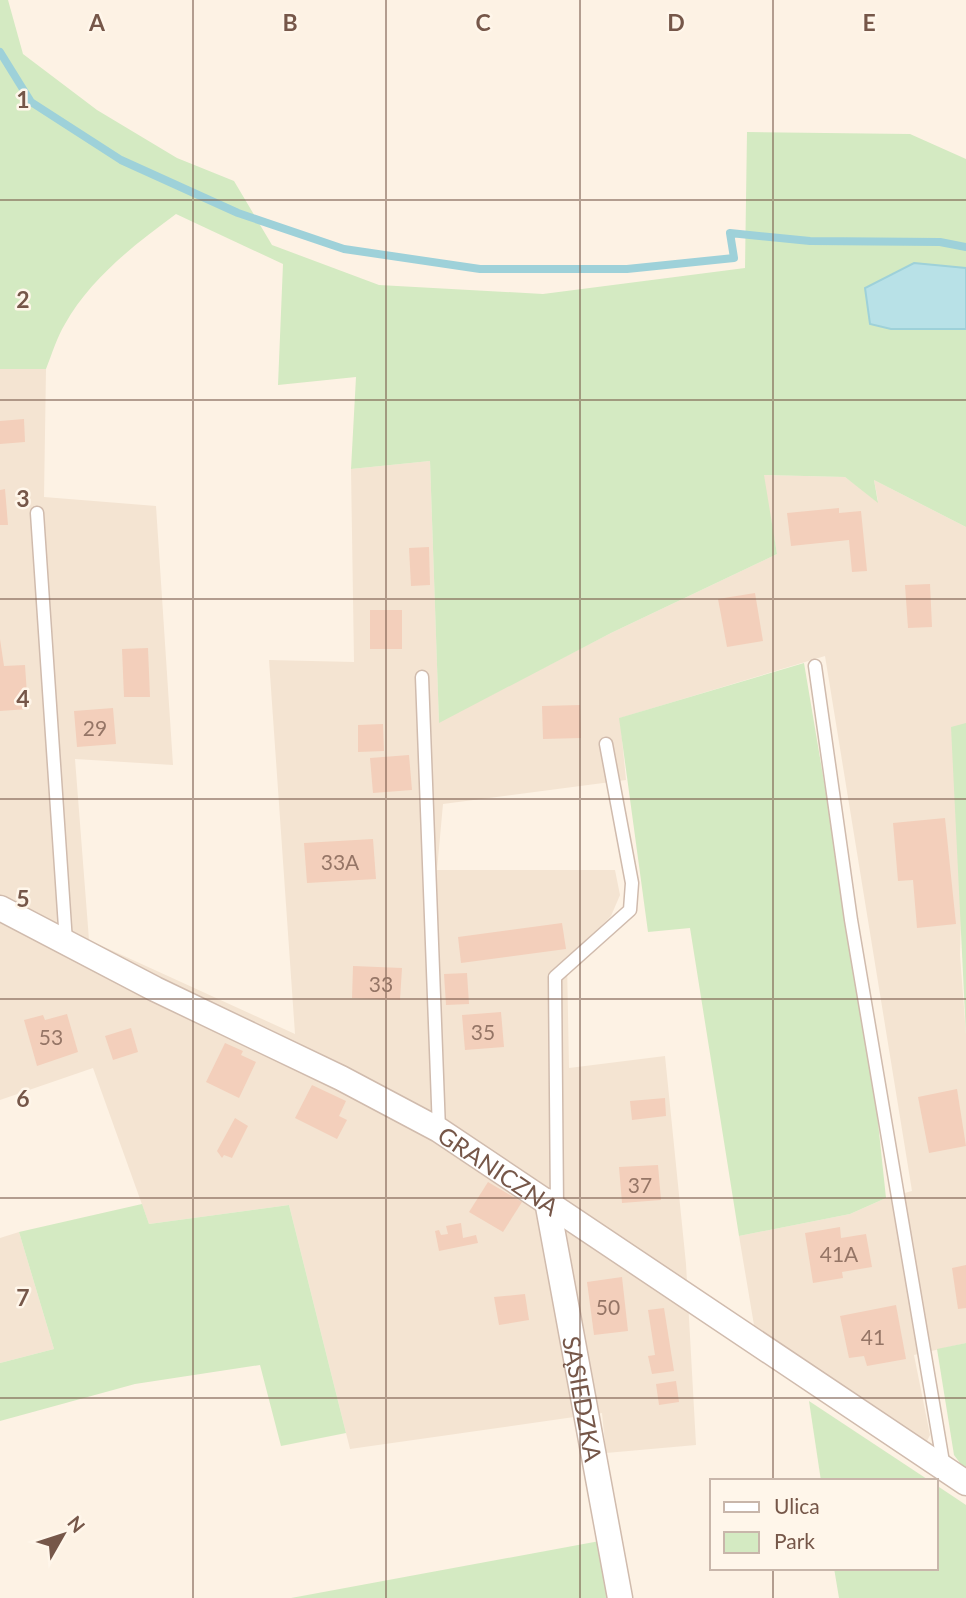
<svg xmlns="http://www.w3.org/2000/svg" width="966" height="1598" font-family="Lato,sans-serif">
<rect width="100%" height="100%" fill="#fdf2e4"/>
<g fill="#f4e4d2">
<polygon points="0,369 46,369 44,497 156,506 173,765 75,759 89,940 295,1034 269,660 354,662 351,469 430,461 439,722 611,633 777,554 763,475 845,477 878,501 874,480 966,527 966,723 960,955 966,1035 966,1343 914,1355 930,1435 926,1443 754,1325 739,1236 850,1214 886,1198 912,1191 825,656 620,718 626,780 443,804 437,870 615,870 620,895 611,916 567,961 569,1068 665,1056 686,1264 696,1445 606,1453 602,1413 350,1449 289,1205 149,1224 93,1068 0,1100"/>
<polygon points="19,1232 54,1349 0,1363 0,1238"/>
</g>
<g fill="#d4eac2">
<path d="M0,0h8l15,54 74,56 80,48 57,23 38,64 107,40 164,9 202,-26 2,-136 163,2 56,25v109l-52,-5 -23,66h75v198l-92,-47 4,23 -33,-26 -81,-2 13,79 -166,79 -172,90 -9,-262 -79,8 5,-92 -78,8 5,-121 -107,-50c-41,30 -86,65 -111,110 -8,13 -13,30 -19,45h-46z"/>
<polygon points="804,663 872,1066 886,1198 850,1214 739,1236 690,928 648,932 619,718"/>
<polygon points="966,723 966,1035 951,727"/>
<polygon points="142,1204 149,1224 289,1205 346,1433 281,1446 260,1365 135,1384 0,1421 0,1363 54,1349 19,1232"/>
<polygon points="966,1343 966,1471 954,1455 937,1349"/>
<polygon points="809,1401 930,1481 821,1481"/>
<polygon points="936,1485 966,1505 966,1598 839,1598 834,1568 936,1568"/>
<polygon points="605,1540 612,1598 291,1598"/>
</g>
<polygon fill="#b8e1e7" stroke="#9ed1d9" stroke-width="2" points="914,263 966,268 966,329 891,329 870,324 865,288"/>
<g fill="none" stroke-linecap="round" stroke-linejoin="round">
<polyline stroke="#9ed1d9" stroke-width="8" points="0,52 31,102 121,160 238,213 344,249 480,269 627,269 734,258 730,233 810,241 940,242 966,247"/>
</g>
<g fill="#f3cfbb">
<polygon points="24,419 25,442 0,444 0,421"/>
<polygon points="5,489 8,525 0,525 0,490"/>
<polygon points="839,508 839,513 861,511 867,571 852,572 849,540 791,546 787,513"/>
<polygon points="429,547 430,585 411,586 409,548"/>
<polygon points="930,584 932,627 908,628 905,585"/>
<polygon points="755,593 763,641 727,647 718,599"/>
<rect x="370" y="610" width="32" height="39"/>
<polygon points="0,639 4,666 25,665 28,709 0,711"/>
<polygon points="148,648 150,697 124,697 122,649"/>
<polygon points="580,705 581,738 543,739 542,706"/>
<polygon points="113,708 116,744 77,747 74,711"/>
<polygon points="383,724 384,751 358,752 358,725"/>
<polygon points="409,755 412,790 373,793 370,758"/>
<polygon points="945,818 956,924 917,928 913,880 898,881 893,823"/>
<polygon points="373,839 376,879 307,883 304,843"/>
<polygon points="562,923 566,949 461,963 458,937"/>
<polygon points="353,966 402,968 400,1000 352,998"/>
<polygon points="467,973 469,1004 446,1005 444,974"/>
<polygon points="501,1012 504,1047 465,1050 462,1015"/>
<polygon points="67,1014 78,1052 37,1066 24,1020 43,1015 45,1020"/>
<polygon points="131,1028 138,1052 113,1060 105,1036"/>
<polygon points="225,1043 243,1051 241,1055 256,1062 239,1098 206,1082"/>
<polygon points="312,1085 346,1101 339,1116 347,1120 337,1139 295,1118"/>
<polygon points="957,1089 966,1146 929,1153 918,1097"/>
<polygon points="665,1098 666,1116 632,1120 630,1101"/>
<polygon points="235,1118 248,1126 232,1158 224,1155 222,1158 217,1151"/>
<polygon points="658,1165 661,1200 622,1203 619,1167"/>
<polygon points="488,1182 522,1202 503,1232 469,1212"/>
<polygon points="461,1223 463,1238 476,1235 478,1243 439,1251 435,1231 439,1230 441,1235 448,1234 446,1226"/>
<polygon points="840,1227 841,1238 866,1234 872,1267 842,1272 843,1278 813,1283 805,1233"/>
<polygon points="966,1265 966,1308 958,1309 952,1268"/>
<polygon points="622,1277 628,1331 594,1335 587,1282"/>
<polygon points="525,1294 529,1320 499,1325 494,1297"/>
<polygon points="896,1305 906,1359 867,1366 864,1356 849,1358 840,1316"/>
<polygon points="664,1308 674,1371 652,1374 648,1356 655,1355 648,1310"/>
<polygon points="676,1381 679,1402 659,1405 656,1384"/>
</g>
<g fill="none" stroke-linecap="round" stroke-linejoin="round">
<g stroke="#d0bbad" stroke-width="15">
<g id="lane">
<polyline points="37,513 66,942"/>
<polyline points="815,666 851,920 944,1468"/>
<polyline points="422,677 439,1130"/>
<polyline points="557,1209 555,977 630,910 632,883 606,744"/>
</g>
</g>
<g stroke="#d0bbad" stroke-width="27">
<g id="street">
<path id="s1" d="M0,908l155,81 186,89 98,52 527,353"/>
<path id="s2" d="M547,1201l73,397"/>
</g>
</g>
<use href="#lane" stroke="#fff" stroke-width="12"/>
<use href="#street" stroke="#fff" stroke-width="24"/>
</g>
<path fill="none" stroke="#765749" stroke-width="2" stroke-opacity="0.55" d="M193,0v1598M386,0v1598M580,0v1598M773,0v1481M0,200h966M0,400h966M0,599h966M0,799h966M0,999h966M0,1198h966M0,1398h966M773,1568v30"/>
<g text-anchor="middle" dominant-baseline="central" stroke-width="5" stroke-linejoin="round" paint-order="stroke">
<g font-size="21" fill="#957566">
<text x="95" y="727">29</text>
<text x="340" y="861">33A</text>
<text x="381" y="983">33</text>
<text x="483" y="1031">35</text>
<text x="51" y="1036">53</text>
<text x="640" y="1184">37</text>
<text x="839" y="1253">41A</text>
<text x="608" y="1306">50</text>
<text x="873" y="1336">41</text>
</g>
<g font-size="24" fill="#765749" stroke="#fff6ea">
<text stroke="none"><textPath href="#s1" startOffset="564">GRANICZNA</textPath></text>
<text stroke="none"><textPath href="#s2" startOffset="201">SĄSIEDZKA</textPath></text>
</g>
</g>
<g font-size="23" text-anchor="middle" font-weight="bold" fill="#765749" stroke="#fff6ea" stroke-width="5" stroke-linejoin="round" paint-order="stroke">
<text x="97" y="31">A</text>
<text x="290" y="31">B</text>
<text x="483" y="31">C</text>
<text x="676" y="31">D</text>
<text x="869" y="31">E</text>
<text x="23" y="108">1</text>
<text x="23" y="308">2</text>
<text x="23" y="507">3</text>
<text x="23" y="707">4</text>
<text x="23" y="907">5</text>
<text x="23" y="1107">6</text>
<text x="23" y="1306">7</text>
</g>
<rect x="710" y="1479" width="228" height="91" fill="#fff6ea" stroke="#c8b6aa" stroke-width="2"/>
<rect x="724" y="1502" width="35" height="10" fill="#ffffff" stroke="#c8b6aa" stroke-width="2"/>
<text x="774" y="1514" font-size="21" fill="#765749">Ulica</text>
<rect x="724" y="1532" width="35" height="21" fill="#d4eac2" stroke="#c8b6aa" stroke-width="2"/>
<text x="774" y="1549" font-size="21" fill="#765749">Park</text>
<g transform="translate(63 1535) rotate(51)" stroke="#fff6ea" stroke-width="5" paint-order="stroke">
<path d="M0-5L12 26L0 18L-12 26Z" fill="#765749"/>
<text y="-10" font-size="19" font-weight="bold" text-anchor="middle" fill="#765749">N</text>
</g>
</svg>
